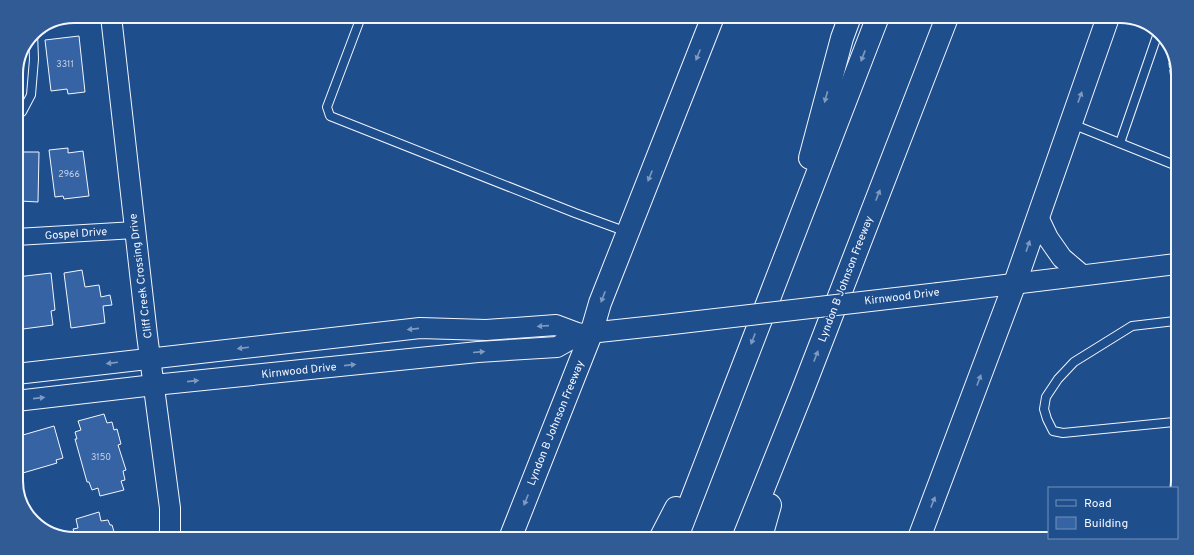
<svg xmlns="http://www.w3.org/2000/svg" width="1194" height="555" font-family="Overpass,sans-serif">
<rect width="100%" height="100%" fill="#1f4e8c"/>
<g fill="#3563a3" stroke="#f2f6ff">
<polygon points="79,36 85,92 68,94 67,89 51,91 45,40"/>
<polygon points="1178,85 1177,133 1172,86"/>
<polygon points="68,148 68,153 83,151 89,196 64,199 63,196 55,197 49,150"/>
<polygon points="16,152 39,152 38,202 20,201 20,198 16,198"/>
<polygon points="82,270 85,287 99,285 101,297 110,295 112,305 103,306 105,323 71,328 64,273"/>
<polygon points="51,273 55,310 51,311 53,325 23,329 17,277"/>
<polygon points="104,414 107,423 112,422 114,430 117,429 121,444 118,445 126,470 123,471 125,480 121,481 124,490 100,496 98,488 92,490 89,482 87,482 75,439 77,439 75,432 81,430 78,421"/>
<polygon points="54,426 63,458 56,460 57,463 16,475 16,437"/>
<polygon points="99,512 101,521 108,520 110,525 112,525 115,535 75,535 73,529 78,528 76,519"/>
</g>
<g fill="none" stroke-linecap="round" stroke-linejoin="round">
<g stroke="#f2f6ff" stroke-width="10">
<g id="service">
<polyline points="361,17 327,107 330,116 575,213 627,232"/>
<polyline points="16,113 22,112 31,95 34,59 33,33"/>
<polyline points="1072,124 1177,166"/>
<polyline points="1120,143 1158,33"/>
<polyline points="1174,422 1063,433 1053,431 1047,419 1044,409 1046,397 1058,379 1074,362 1132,326 1175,321"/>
<polyline points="27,515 29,517"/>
</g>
</g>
<g stroke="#f2f6ff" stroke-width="18">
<polyline id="minor" points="16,237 135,230"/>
</g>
<g stroke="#f2f6ff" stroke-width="22">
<g id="tertiary">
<polyline points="111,16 147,335 170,508 170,535"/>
<polyline points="1038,217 1048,238 1062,258 1082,275"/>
<polyline points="939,293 1176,264"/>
<polyline points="16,374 420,328 486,330 556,325 580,334 664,325"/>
<polyline points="16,401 154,385 478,352 557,347 580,334"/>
</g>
</g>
<g stroke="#f2f6ff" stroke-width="24">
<g id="secondary">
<polyline points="511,536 591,334 600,303 712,19"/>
<polyline points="919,538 1015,283 1107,20"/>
</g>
</g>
<g stroke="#f2f6ff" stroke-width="24">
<g id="motorway">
<polyline points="810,158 842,38 849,19"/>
<polyline points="661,537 676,508"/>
<polyline points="677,537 877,19"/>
<polyline points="744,537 802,392 946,20"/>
<polyline points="761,537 770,505"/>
</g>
</g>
<use href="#service" stroke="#1f4e8c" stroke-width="8"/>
<use href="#minor" stroke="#1f4e8c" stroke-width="16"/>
<use href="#tertiary" stroke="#1f4e8c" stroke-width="20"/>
<use href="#secondary" stroke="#1f4e8c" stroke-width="22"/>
<use href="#motorway" stroke="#1f4e8c" stroke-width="22"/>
<g stroke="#f2f6ff" stroke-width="22" stroke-linecap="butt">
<polyline id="tertiary-bridge" points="664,325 939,293"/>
</g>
<use href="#tertiary-bridge" stroke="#1f4e8c" stroke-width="20"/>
<polyline stroke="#f2f6ff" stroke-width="1" stroke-dasharray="5 2" stroke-linecap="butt" points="1168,42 1167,47 1172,88"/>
</g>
<defs><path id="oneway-solid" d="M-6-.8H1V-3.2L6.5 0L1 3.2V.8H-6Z"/></defs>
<g fill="#7e9ac0">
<use href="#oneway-solid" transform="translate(698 55) rotate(112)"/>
<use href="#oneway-solid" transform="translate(863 56) rotate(111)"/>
<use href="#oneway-solid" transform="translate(826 97) rotate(105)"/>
<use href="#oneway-solid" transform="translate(1080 97) rotate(-70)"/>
<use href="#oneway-solid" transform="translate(650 176) rotate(112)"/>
<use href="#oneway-solid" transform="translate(878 195) rotate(-69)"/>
<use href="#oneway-solid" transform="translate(1028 246) rotate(-71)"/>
<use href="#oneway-solid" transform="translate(603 297) rotate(111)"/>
<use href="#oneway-solid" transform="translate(543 326) rotate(176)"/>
<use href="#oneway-solid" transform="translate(413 329) rotate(174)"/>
<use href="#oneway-solid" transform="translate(753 339) rotate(111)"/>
<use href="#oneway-solid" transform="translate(243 348) rotate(173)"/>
<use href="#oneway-solid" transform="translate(479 352) rotate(-5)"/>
<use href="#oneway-solid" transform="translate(816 356) rotate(-69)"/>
<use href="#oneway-solid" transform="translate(112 363) rotate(173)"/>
<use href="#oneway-solid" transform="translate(350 365) rotate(-6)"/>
<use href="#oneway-solid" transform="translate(979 380) rotate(-70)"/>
<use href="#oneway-solid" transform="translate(193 381) rotate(-6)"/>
<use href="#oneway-solid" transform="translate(39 398) rotate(-6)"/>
<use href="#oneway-solid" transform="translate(526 500) rotate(112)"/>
<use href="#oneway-solid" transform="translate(933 502) rotate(-69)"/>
</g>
<g text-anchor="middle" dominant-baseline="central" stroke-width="3" stroke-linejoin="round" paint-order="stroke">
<g font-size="9" fill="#c3d1e8">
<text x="65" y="64">3311</text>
<text x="69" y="174">2966</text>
<text x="101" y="457">3150</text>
</g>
<g font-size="11" fill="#f2f6ff" stroke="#1f4e8c">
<text transform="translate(76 234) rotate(-4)">Gospel Drive</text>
<text transform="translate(141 276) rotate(-97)">Cliff Creek Crossing Drive</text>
<text transform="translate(846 279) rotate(-69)">Lyndon B Johnson Freeway</text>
<text transform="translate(902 297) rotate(-7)">Kirnwood Drive</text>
<text transform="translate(299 371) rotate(-6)">Kirnwood Drive</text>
<text transform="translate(556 423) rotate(-68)">Lyndon B Johnson Freeway</text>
</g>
</g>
<path d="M0 0H1194V555H0ZM74 23H1120A51 51 0 0 1 1171 74V481A51 51 0 0 1 1120 532H74A51 51 0 0 1 23 481V74A51 51 0 0 1 74 23Z" fill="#305b95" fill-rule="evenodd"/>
<path fill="none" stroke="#f2f6ff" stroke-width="2" d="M74 23H1120A51 51 0 0 1 1171 74V481A51 51 0 0 1 1120 532H74A51 51 0 0 1 23 481V74A51 51 0 0 1 74 23Z"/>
<rect x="1048" y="487" width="130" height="52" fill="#1f4e8c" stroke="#7391ba"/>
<rect x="1056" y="500" width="20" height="6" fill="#1f4e8c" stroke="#7391ba"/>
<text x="1084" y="507" font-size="12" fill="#f2f6ff">Road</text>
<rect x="1056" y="517" width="20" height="12" fill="#3563a3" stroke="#7391ba"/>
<text x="1084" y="527" font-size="12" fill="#f2f6ff">Building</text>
</svg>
